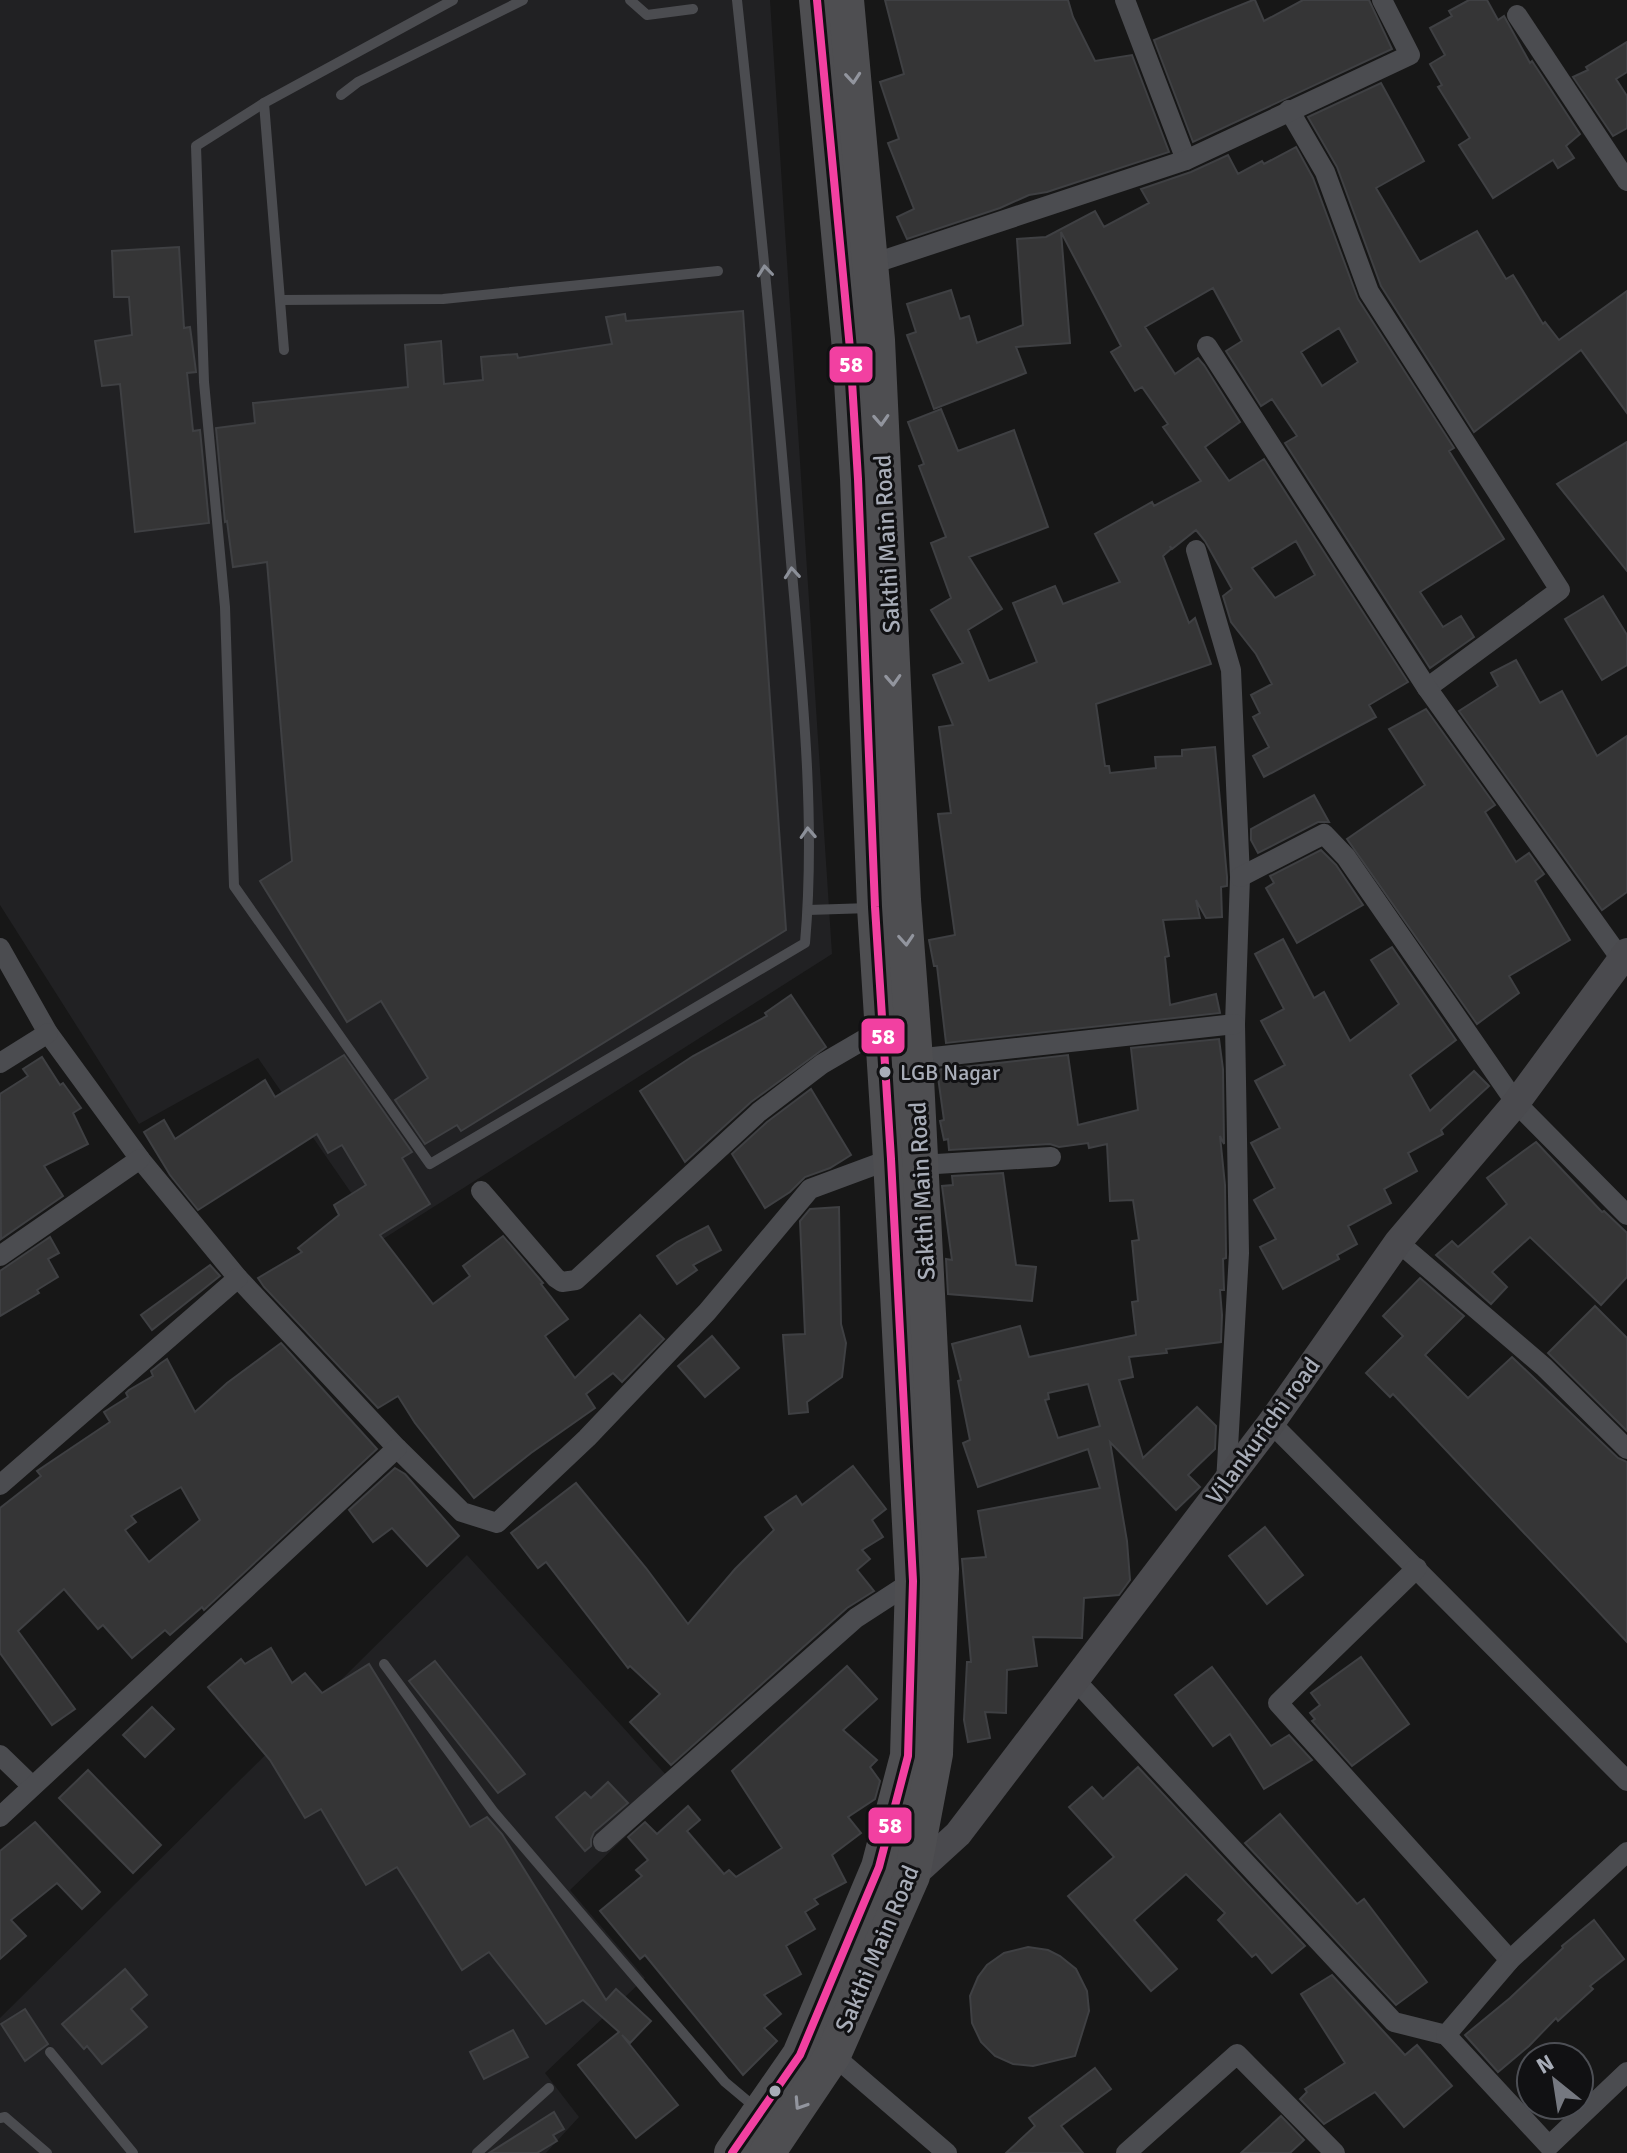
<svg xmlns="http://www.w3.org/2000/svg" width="1627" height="2153" font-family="Signika,sans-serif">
<rect width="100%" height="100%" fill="#171717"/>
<g fill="#212123">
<polygon points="0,0 770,0 832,954 383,1239 258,1058 139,1124 0,905"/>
<polygon points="467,1555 677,1787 570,1890 645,1978 545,2073 579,2117 546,2153 0,2153 0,2018"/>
</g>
<g fill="#353536" stroke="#3f4043" stroke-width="2" fill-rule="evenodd">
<polygon points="885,0 1068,0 1073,17 1095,61 1132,55 1169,152 1047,192 1029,195 1000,208 907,239 897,217 914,209 888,143 899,139 880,82 904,74"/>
<polygon points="1253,0 1255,0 1264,21 1303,0 1369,0 1392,49 1193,142 1154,40"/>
<polygon points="1469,0 1487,0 1498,20 1504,16 1530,63 1532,61 1580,134 1566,146 1574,158 1558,168 1553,160 1493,198 1459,145 1470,138 1438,87 1442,85 1430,64 1445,55 1430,28 1452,16 1449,11"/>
<polygon points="1627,42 1627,72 1616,79 1627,96 1627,128 1613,136 1573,77 1588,70 1586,67"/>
<polygon points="1381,83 1424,161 1376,188 1420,262 1477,231 1506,279 1513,275 1543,324 1545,322 1559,340 1627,291 1627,413 1581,350 1474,432 1381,286 1337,167 1308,117"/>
<path d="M1296,147l17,31 45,121 96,149 -5,3 55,88 -84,53 23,35 18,-11 13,21 -44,31 -145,-225 12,-7 -25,-37 -11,7 -35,-55 16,-10 -29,-53 -68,39 30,47 23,-16 6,7 36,57 -35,25 24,34 35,-22 144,223 -39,23 7,12 -112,60 -11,-21 16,-9 -16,-30 7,-4 -9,-18 21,-11 -16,-30 -25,-32 -8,-26 9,-7 -27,-48 -9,-11 -24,19 -2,-3 1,3 -8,7 26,67 6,-5 16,46 -115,40 9,62h4l1,7 46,-5 -1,-11 27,-1v-6l33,-3 12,130v9l-6,1 1,30 -16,1 -10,-18 4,18 -37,2 6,36 -4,1 5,48 46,-11 4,19 -274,30 -9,-77h-3l-5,-26 26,-5 -17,-121 13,-1 -12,-86 14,-2 -20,-50 30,-12 -32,-53 20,-12 -20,-55 15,-6 -27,-71 5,-2 -16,-42 33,-13 17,42 56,-21 34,97 -79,30 33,52 -34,21 21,51 48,-19 -24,-59 42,-17 8,18 57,-22 -25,-48 57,-32 2,4 47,-25 -38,-54 5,-3 -26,-37 -7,4 -24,-39 10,-6 -60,-114 9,111 -54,4 10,26 -92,36 -27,-74 9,-3 -9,-28 44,-14 9,29 9,-3 8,27 46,-18 -6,-86 29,-2 49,-26 9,16 45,-24 -8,-14 50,-17 37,-17 10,19 24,-13 2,3zM1339,328l19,34 -36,24 -21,-34zM1296,541l19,34 -40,23 -23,-30z"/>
<polygon points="179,247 184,328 190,327 195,364 196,372 187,373 193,431 200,430 209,523 135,532 120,384 102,386 95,341 132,335 129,297 114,297 112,251"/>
<polygon points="743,311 786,930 461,1131 457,1125 425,1144 395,1100 428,1078 381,1001 347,1022 260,881 292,861 267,562 233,567 227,521 225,522 216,428 255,423 253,403 408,387 405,345 441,341 444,384 483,380 481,357 517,354 518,358 612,344 606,317 625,314 626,321"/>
<polygon points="1627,442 1627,571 1557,484"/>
<polygon points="1603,596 1627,635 1627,665 1602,680 1565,619"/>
<polygon points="1516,660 1540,703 1562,691 1597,756 1627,736 1627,892 1602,910 1459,711 1498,686 1491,673"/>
<polygon points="1426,709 1495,805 1485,812 1516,862 1529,853 1544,874 1535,881 1570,940 1509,976 1519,993 1477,1024 1347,839 1425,785 1389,729"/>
<polygon points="1314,795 1329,822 1318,822 1258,853 1251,840 1251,829"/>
<polygon points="1321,850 1336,865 1363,905 1297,943 1266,888 1274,883 1270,876"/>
<polygon points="1283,939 1314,998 1324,992 1350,1041 1399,1004 1371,960 1392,947 1456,1040 1410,1075 1430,1111 1474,1071 1489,1086 1441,1130 1443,1134 1408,1153 1417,1171 1384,1189 1391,1203 1348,1226 1357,1244 1337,1255 1339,1259 1283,1289 1260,1247 1276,1239 1254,1200 1275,1188 1251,1143 1280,1128 1255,1081 1285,1065 1261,1021 1284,1009 1255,954"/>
<polygon points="791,995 826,1047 751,1102 685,1162 640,1091 693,1056 767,1016 765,1013"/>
<path d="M1219,1039l4,30 1,75 -4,-8 5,49 1,68v5l-3,1 1,31h-4l2,25 -1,27 -55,7 1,4 -38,4 4,20 -14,3 24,78 54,-51 19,19 -1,23 -27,26 12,12 -24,23 -66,-68 17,99 3,39 -11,15 -35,3 -2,40 -49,-1 4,29 -30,4 -1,43 -21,-1 5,26 -22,4 -4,-22 3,-58h4l-9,-103 24,-2 -8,-46 122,-23 -12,-39 -110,38 -15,-44 7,-3 -12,-59 3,-1 -9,-36 68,-18 9,31 107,-22 -4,-33 6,-1 -6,-60 7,-1 -6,-40 -23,1 -3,-57 -18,4 -1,-5 -29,4 -9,-3 -101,6 -1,-11 -4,1 -4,-19 4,-1 -7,-50 131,-15 10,70 60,-15 -7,-62zM1088,1384l12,42 -42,12 -13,-38 4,-1 -1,-6z"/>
<polygon points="344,1055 412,1152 402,1158 430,1204 380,1235 433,1304 470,1276 463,1266 503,1236 543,1283 541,1284 568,1319 545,1336 575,1378 640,1315 664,1339 622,1382 613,1373 586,1394 595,1408 531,1453 474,1498 415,1423 398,1396 378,1408 264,1287 258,1278 302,1252 298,1248 339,1215 334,1205 366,1185 342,1145 328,1153 317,1134 198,1210 170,1175 144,1132 164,1120 175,1139 265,1080 275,1097"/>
<polygon points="42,1057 60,1085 63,1083 81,1108 73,1113 88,1144 44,1166 63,1196 1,1239 0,1094 28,1076 23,1069"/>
<polygon points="811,1089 851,1155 830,1168 805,1177 790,1192 765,1208 732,1154 767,1122"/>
<polygon points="1536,1142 1602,1212 1604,1211 1627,1233 1627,1277 1601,1305 1530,1237 1492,1272 1507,1287 1491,1304 1436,1255 1452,1241 1458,1247 1507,1204 1487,1178"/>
<polygon points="1003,1173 1016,1265 1036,1267 1032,1301 948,1294 946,1259 952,1260 942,1186 953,1185 952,1176"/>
<polygon points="839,1207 841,1324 846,1343 842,1377 807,1402 808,1412 789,1414 783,1335 805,1334 800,1221 810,1209"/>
<polygon points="708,1226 721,1250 693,1265 697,1270 677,1284 657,1256 677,1242"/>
<polygon points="50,1237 59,1253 48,1259 58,1277 37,1290 39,1293 0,1316 0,1271"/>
<polygon points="210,1265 220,1276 152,1330 141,1315"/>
<polygon points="1420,1278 1464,1316 1425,1355 1468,1398 1512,1357 1618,1458 1627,1462 1627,1642 1393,1394 1390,1397 1366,1373 1403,1336 1383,1316"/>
<polygon points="1595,1306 1627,1338 1627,1431 1548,1353"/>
<polygon points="712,1336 739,1368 705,1397 678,1366"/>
<path d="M281,1343l96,106 -173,161 -2,-3 -32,28 -5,-5 -33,28 -29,-33 -5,4 -34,-40 -46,42 57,78 -23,16 -52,-72v-145l41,-32 -4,-5 73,-49 -6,-10 24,-15 -2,-4 3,-3 24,-14 -2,-5 10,-8 6,-4 28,53 32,-29zM181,1487l19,33 -51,42 -24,-32 11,-8 -5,-6z"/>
<polygon points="853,1466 886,1509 872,1520 883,1537 862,1550 870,1559 857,1570 874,1591 847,1608 671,1765 630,1722 660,1694 630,1666 628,1668 546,1562 538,1568 511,1533 576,1483 646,1568 688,1624 735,1569 774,1530 765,1517 796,1496 802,1505"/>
<polygon points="395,1468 405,1474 459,1536 427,1566 392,1528 373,1542 349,1510"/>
<polygon points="1265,1527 1303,1575 1267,1604 1229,1556"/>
<polygon points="271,1648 292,1683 305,1673 322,1693 369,1664 470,1827 487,1817 502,1834 606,2000 616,1989 651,2021 630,2043 622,2035 678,2105 636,2138 578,2065 619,2032 583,2000 546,2024 489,1952 462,1970 397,1867 366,1885 321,1809 305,1818 270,1760 208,1687 241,1659 245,1664"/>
<polygon points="1361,1657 1409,1724 1352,1766 1312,1721 1315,1719 1310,1713 1320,1705 1311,1693"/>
<polygon points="435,1661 525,1774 498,1793 409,1681"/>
<polygon points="847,1666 877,1699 843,1730 877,1760 870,1767 880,1781 875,1799 848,1817 861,1833 832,1855 846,1882 814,1899 818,1904 805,1912 815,1929 786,1946 801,1974 764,1995 781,2014 764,2028 777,2041 743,2075 645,1955 640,1959 600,1911 642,1876 636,1870 648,1860 628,1837 645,1822 657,1834 688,1806 700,1820 687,1831 724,1874 729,1870 736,1877 782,1848 732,1771"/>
<polygon points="1212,1667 1271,1746 1289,1735 1312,1760 1264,1789 1230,1734 1213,1746 1175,1695"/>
<polygon points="152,1707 174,1729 145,1757 123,1735"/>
<polygon points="1138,1767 1305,1946 1272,1973 1256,1954 1252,1957 1218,1920 1225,1913 1186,1874 1134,1920 1177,1969 1151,1991 1068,1896 1114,1857 1069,1807 1092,1787 1103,1799"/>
<polygon points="88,1770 161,1845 133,1873 59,1798"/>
<polygon points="608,1782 628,1803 594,1832 591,1839 591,1846 585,1851 556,1817 585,1792 591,1798"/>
<polygon points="1280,1814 1357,1904 1364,1899 1427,1982 1396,2005 1245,1843"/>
<polygon points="35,1822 100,1892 82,1909 57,1883 11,1920 26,1936 0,1959 0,1851"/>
<polygon points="1594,1920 1624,1959 1590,1986 1593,1989 1558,2021 1556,2018 1529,2046 1498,2072 1465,2035 1510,1998 1563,1948 1562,1946"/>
<polygon points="1028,1947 1048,1950 1060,1956 1076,1969 1087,1991 1089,2011 1075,2056 1033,2066 1013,2064 995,2056 981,2042 972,2023 970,1996 978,1977 987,1965 1004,1953"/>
<polygon points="125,1969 147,1995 131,2009 147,2027 102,2064 87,2046 84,2049 62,2024"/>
<polygon points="1332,1975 1405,2055 1417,2045 1452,2086 1404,2127 1375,2092 1324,2124 1300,2099 1307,2092 1305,2089 1345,2063 1301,1994"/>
<polygon points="25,2009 48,2044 25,2061 1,2024"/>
<polygon points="513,2030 528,2057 484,2079 470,2052"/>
<polygon points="1095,2068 1111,2089 1061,2126 1083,2153 1006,2153 1035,2126 1029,2118"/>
<polygon points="554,2112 564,2129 553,2135 557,2141 537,2153 489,2153"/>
<polygon points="1281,2116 1304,2140 1290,2153 1241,2153"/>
</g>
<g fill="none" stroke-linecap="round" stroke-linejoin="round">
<g stroke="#4b4c50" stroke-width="10">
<polyline points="630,0 647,15 693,9"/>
<polyline points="341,95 358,82 523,0"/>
<path d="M264,103l-68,43 8,236 21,225 9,279 196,278 375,-221c11,-125 -3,-256 -14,-381 -15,-188 -34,-375 -54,-562"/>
<polyline points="280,300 443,299 718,271"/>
<polyline points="284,350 264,103 453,0"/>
<polyline points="808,910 870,908"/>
<polyline points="384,1664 493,1811 725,2082 756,2108"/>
<polyline points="50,2052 133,2153"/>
<polyline points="0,2118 5,2117 47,2153"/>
<polyline points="477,2153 549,2088"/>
</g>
<g stroke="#4b4c50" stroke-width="20">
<polyline points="1125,0 1186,160"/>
<polyline points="1517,15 1627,181"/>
<polyline points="1289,110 1325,172 1369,292 1560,590 1427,688"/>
<polyline points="869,265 1186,160 1410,55 1382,0"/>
<polyline points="1207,346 1427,688 1621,959"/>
<polyline points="1196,550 1231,670 1240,877 1235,1024 1239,1253 1226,1483"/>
<polyline points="1240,877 1324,834 1346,857 1516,1103 1627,1215"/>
<polyline points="0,948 48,1033 140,1159 238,1278 397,1448 462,1512 497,1523 587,1438 707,1312 810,1189 891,1159 920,1165 1051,1157"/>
<polyline points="915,1059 1235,1024"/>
<polyline points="0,1063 48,1033"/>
<polyline points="481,1191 556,1278 562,1282 576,1280 759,1112 822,1064 882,1029"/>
<polyline points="1398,1242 1544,1367 1627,1449"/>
<polyline points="0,1256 140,1159"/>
<polyline points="1271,1423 1627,1781"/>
<polyline points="0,1485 238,1278"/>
<polyline points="1417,1568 1278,1703 1510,1960"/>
<polyline points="1075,1680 1394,2022 1446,2035"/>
<polyline points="0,1755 32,1786"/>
<polyline points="0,1817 397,1448"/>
<polyline points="603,1842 856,1618 913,1581"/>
<polyline points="1627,1852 1510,1960 1446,2035 1549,2146 1627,2072"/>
<polyline points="833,2055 947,2153"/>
<polyline points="1126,2153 1237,2054 1335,2153"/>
</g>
<polyline stroke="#4a4a4e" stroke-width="28" points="906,1874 912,1876 958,1834 1271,1423 1398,1242 1516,1103 1627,952"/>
<g stroke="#4e4e51" stroke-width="36">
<polyline points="732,2153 800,2055 879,1867 908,1756 913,1581 891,1159 875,907 858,479 850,349 817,0"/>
<polyline points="767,2153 833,2055 912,1876 935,1754 941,1569 915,1059 903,900 877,340 846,0"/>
</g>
<g stroke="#111113" stroke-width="14">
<polyline id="bus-1" points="732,2153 800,2055 879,1867 908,1756 913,1581 891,1159 875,907 858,479 850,349 817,0"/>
</g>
<use href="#bus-1" stroke="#f240a1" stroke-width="8"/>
</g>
<defs><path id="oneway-chevron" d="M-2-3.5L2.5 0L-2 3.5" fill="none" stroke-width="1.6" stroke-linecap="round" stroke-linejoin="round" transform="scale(2)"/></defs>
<g stroke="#92959e">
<use href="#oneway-chevron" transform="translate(853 78) rotate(85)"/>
<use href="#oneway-chevron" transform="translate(881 420) rotate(87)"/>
<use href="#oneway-chevron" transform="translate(893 680) rotate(87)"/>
<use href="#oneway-chevron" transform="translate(906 940) rotate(86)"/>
<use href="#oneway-chevron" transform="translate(800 2104) rotate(123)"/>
</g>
<g stroke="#8c9099">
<use href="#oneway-chevron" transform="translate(765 271) rotate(-96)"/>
<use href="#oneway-chevron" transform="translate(792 573) rotate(-95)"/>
<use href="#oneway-chevron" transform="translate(808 833) rotate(-93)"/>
</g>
<g fill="#a8adb8" stroke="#111113" stroke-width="3">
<circle cx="885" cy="1072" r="7"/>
<circle cx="775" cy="2091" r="7"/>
</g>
<g text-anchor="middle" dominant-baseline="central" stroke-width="6" stroke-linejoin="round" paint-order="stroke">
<g font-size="22" fill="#a8adb8" stroke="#111113" text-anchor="start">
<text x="900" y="1072">LGB Nagar</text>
</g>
<g font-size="24" fill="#a8adb8" stroke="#111113">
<text transform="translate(887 544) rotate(-93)">Sakthi Main Road</text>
<text transform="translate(922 1191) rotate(-93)">Sakthi Main Road</text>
<text transform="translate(1263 1431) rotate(-54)">Vilankurichi road</text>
<text transform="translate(877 1949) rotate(-67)">Sakthi Main Road</text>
</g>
</g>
<g stroke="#111113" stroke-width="3">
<rect x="828" y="345" width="46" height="39" rx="8" fill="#f240a1"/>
<rect x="860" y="1017" width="46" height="38" rx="8" fill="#f240a1"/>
<rect x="867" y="1806" width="46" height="39" rx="8" fill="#f240a1"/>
</g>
<g font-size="22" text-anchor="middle" font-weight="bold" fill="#fff">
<text x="851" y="372">58</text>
<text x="883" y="1044">58</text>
<text x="890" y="1833">58</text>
</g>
<g transform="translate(1555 2081) rotate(330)"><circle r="38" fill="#111113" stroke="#4d4f55" stroke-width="2"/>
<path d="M0-6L14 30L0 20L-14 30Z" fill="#757880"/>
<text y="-12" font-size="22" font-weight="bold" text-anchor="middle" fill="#a8adb8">N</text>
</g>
</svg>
